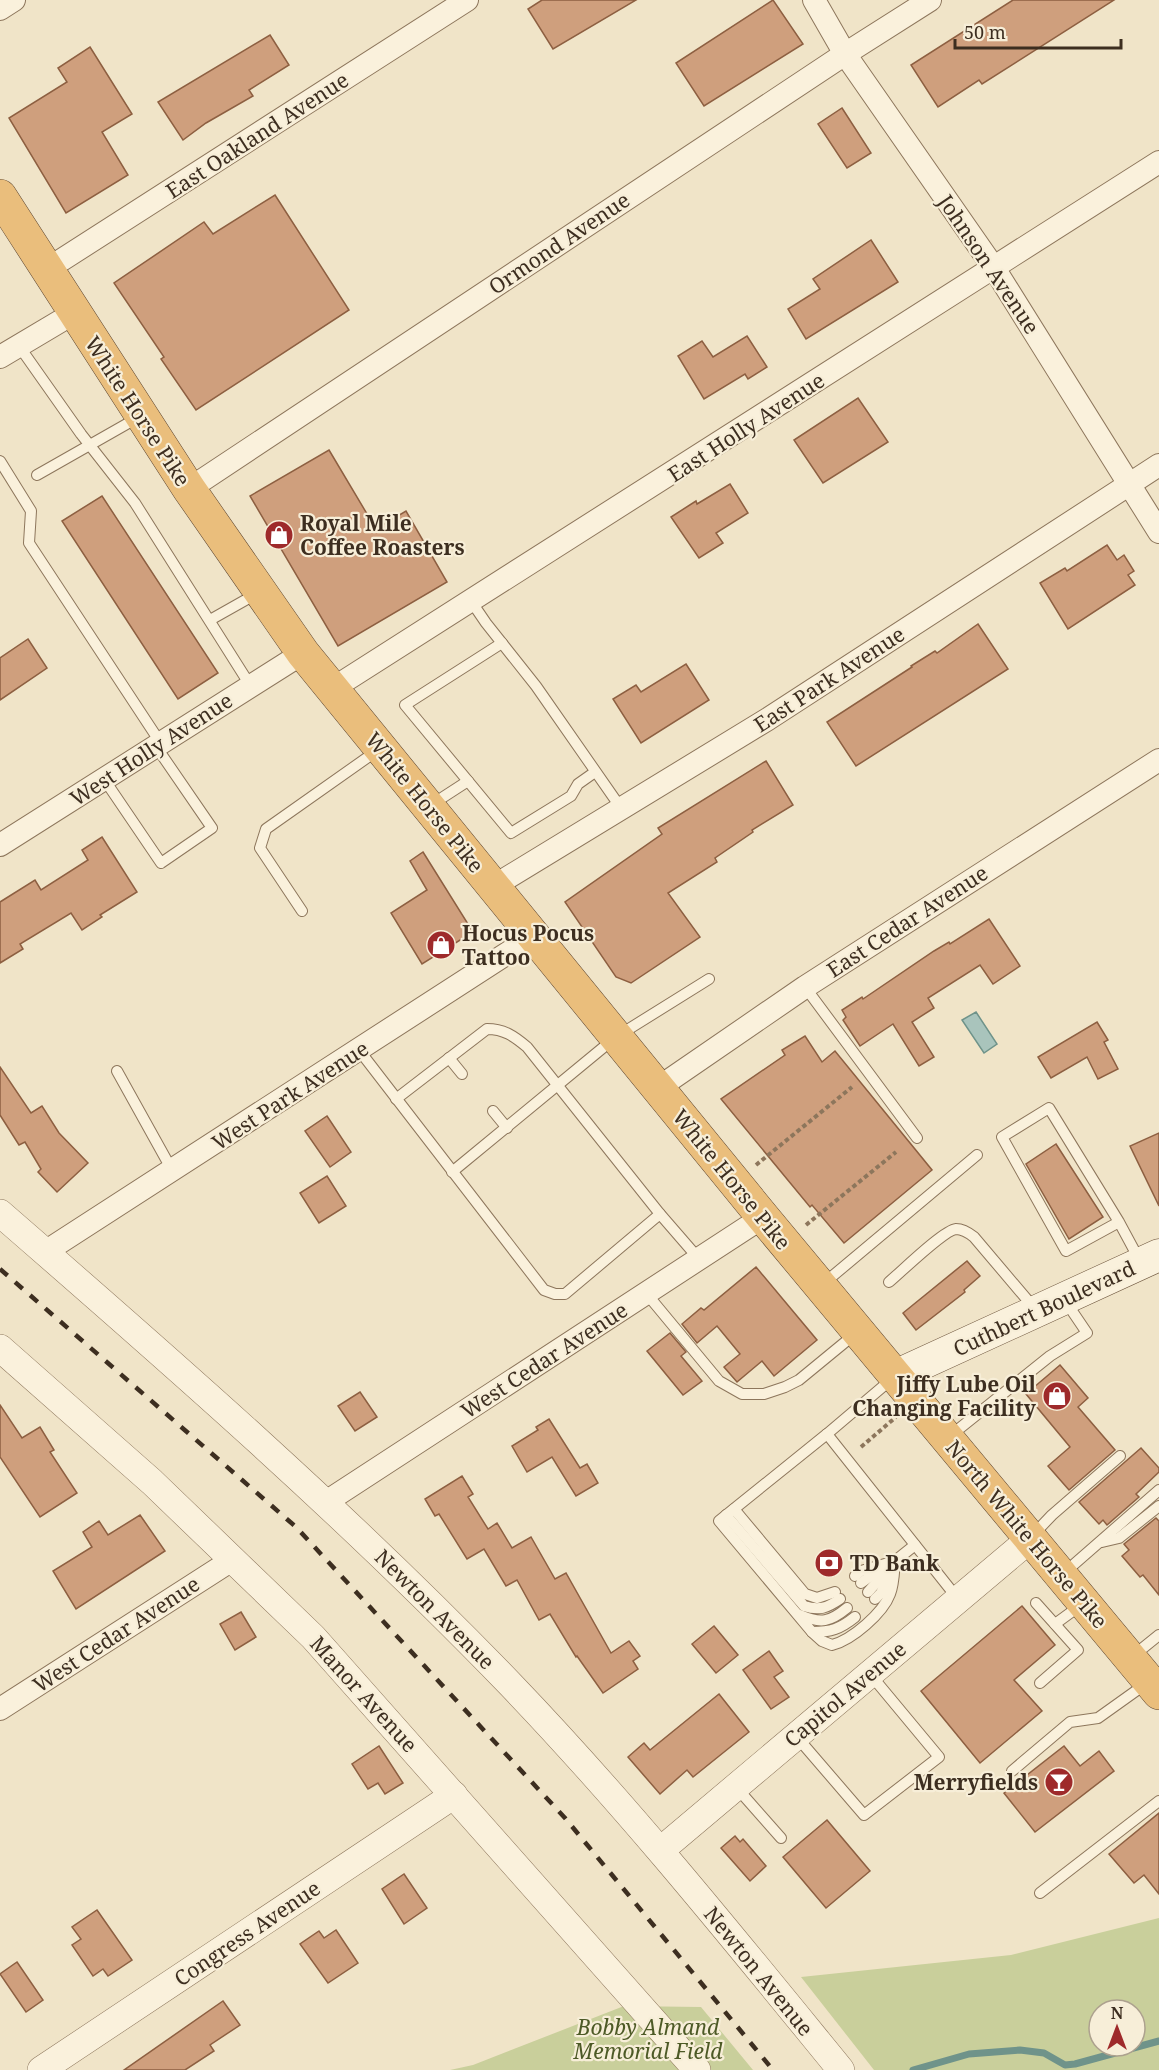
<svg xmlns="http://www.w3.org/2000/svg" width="1159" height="2070" font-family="'Noto Serif',serif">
<rect width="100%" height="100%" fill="#f0e4c8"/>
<g fill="#c9cf9b" fill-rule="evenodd">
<path d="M1159,1918v152h-285l-73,-93 210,-22zM1099,2010h36v36h-36z"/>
<polygon points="624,2006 701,2007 753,2070 450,2070 473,2065"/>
</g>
<polygon fill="#a9c4bc" stroke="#6f938a" stroke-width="1.5" points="976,1012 997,1044 984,1053 962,1020"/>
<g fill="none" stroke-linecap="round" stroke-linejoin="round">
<polyline stroke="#6f938a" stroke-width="7" points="913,2070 969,2054 1020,2050 1044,2053 1065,2065 1075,2064 1159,2041"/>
</g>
<g fill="#cf9f7d" stroke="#8d5f41" stroke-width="1.5">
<polygon points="542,0 636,0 553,49 528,9"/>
<polygon points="773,0 803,44 704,106 676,63"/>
<polygon points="1013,0 1114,0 982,84 979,80 938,107 911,65"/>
<polygon points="270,35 289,65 249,90 253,96 206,123 183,140 158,102"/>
<polygon points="90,47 132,114 102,132 128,175 66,213 9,118 67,82 58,68"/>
<polygon points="842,108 871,153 847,168 818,124"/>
<polygon points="275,195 349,310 196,410 161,359 164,357 114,283 204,222 213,234"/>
<polygon points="871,240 898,282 806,339 788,309 820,289 813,279"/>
<polygon points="747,336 767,367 748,379 745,374 704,399 678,356 702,341 713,357"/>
<polygon points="858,398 888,442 823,483 794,440"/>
<polygon points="329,450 376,529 406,511 447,582 338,646 250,496"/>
<polygon points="730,484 748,513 716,533 723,543 699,558 671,517 696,501 697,504"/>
<polygon points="102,496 218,673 178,699 62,521"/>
<polygon points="1107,545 1117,560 1124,555 1134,571 1128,575 1135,585 1068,629 1040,583 1065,568 1067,571"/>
<polygon points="978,624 1008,669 856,766 827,722 912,667 911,666 935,651 937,653"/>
<polygon points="28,639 47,668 0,700 0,658"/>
<polygon points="686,664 709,700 641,743 613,699 636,685 641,692"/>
<polygon points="766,761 793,805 752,830 753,832 715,858 717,862 668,893 700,937 631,983 616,977 565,902 662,834 658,828"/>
<polygon points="102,837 137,892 100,915 102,917 82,930 71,913 20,944 23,949 0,963 0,902 35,880 41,890 88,860 82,850"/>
<polygon points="423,852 473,932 422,964 391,913 427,890 410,861"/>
<polygon points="989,919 1020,966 993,984 980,965 928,998 934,1008 912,1022 934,1057 919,1066 893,1024 860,1046 843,1020 846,1017 842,1010 862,997 863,999 934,951 949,942 950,944"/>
<polygon points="1097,1022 1108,1040 1104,1042 1118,1069 1098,1079 1087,1057 1051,1078 1038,1057"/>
<polygon points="805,1036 822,1062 835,1051 932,1170 844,1243 812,1205 810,1207 721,1099 785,1055 782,1050"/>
<polygon points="0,1067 31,1113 42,1106 59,1133 88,1163 57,1192 38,1172 41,1169 25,1142 19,1145 0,1115"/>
<polygon points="327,1116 351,1152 330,1167 305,1131"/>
<polygon points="1159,1133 1159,1206 1130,1146"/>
<polygon points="1056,1144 1103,1217 1069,1239 1026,1164"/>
<polygon points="327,1176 346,1206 319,1223 300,1193"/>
<polygon points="967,1261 980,1276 964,1290 965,1292 916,1330 903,1313"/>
<polygon points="756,1267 817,1340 774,1376 762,1361 737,1382 724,1367 740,1354 717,1326 697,1343 682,1324 701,1308 704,1310"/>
<polygon points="670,1333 686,1352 681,1356 702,1381 683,1395 647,1351"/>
<polygon points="1060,1365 1088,1398 1078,1407 1115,1450 1069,1490 1048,1466 1070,1447 1026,1394"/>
<polygon points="360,1392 377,1417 355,1431 338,1406"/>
<polygon points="0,1405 22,1438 40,1427 54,1450 50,1452 77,1493 40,1517 0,1457"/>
<polygon points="549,1419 580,1468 587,1464 598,1483 576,1496 552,1457 527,1472 512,1446 538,1430 536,1427"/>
<polygon points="1141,1448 1159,1468 1159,1472 1136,1494 1139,1497 1107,1525 1103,1520 1099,1524 1079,1502"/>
<polygon points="462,1476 473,1494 468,1497 488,1529 497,1523 512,1548 531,1537 555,1579 566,1573 611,1653 629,1641 640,1656 633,1661 638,1669 603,1693 577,1656 576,1657 550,1614 539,1620 517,1580 506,1586 484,1549 467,1559 439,1514 435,1516 425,1499"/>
<polygon points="140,1515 165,1551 76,1609 53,1571 92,1547 83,1532 99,1521 108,1535"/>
<polygon points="1156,1518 1159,1521 1159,1595 1143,1575 1140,1577 1122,1556 1129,1550 1124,1544"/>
<polygon points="1022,1606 1055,1645 1014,1680 1042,1711 980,1763 921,1691"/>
<polygon points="241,1612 256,1637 235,1650 220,1624"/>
<polygon points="714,1626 738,1655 716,1673 692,1644"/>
<polygon points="769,1651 783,1671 774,1677 789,1697 771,1709 743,1670"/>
<polygon points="719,1694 749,1732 693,1777 687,1770 660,1794 628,1757 644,1743 650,1750"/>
<polygon points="379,1746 403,1783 385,1794 378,1783 368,1789 352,1764"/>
<polygon points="1064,1746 1080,1766 1099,1751 1114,1771 1035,1832 1004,1793"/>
<polygon points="1159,1813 1159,1894 1144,1875 1134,1883 1109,1854"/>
<polygon points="827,1820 870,1871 826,1908 783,1857"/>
<polygon points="735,1836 740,1842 743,1839 766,1866 750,1881 721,1848"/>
<polygon points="404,1874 427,1908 404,1924 382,1889"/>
<polygon points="97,1910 132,1960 108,1976 103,1969 93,1976 72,1945 81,1939 72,1927"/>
<polygon points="336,1930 358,1963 328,1983 300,1944 319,1931 324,1938"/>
<polygon points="17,1962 43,2000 26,2012 0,1974"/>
<polygon points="223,2001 240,2025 210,2045 214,2051 185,2070 124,2070"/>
</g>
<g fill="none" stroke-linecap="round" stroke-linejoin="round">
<g stroke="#8d765c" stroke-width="12">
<g id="service">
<polyline points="19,346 81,434 135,503 250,685"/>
<polyline points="0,461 31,511 29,543 160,742"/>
<polyline points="37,475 139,417"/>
<polyline points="471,601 486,623 536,686 621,808"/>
<polyline points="210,620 256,594"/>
<polyline points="502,643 405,705 511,833 571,796 578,784 595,772"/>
<polyline points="104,779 161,863 212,828 155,745"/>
<polyline points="431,805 468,781"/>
<polyline points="302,911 260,848 266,829 378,750"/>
<polyline points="805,987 917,1138"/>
<polyline points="359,1050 544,1290 555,1294 565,1294 660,1214 699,1259"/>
<polyline points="449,1058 462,1074"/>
<polyline points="117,1071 172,1170"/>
<path d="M396,1099l91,-70c17,0 27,7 40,18l133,167"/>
<polyline points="493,1111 507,1128"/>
<polyline points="452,1172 616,1037 709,979"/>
<polyline points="1119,1222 1066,1251 1002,1137 1049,1108 1119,1222 1140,1261"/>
<path d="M889,1282c12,-10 55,-52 67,-53 7,0 13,4 18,8l61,72"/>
<polyline points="823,1284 977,1155"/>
<polyline points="646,1293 719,1381 742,1394 764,1394 785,1387 799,1380 855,1334"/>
<path d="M893,1378l-66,56 -108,87 93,111 10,9 10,4c20,-5 51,-32 58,-51 4,-10 4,-23 5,-33l20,-16"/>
<polyline points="827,1434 958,1599"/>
<polyline points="950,1436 1050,1356 1087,1333 1066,1302"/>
<polyline points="734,1509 805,1594 817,1598 835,1592"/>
<path d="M726,1515l78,91c15,5 23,2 36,-7"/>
<polyline points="1032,1536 1052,1515 1120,1456"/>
<polyline points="1102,1542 1119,1538 1159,1506"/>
<polyline points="1064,1573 1159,1490"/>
<polyline points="855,1576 861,1571 895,1561"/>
<polyline points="861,1583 879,1570"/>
<polyline points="868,1592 886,1572"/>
<polyline points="875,1599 881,1593 889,1575"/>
<polyline points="1036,1603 1078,1650 1040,1683"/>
<path d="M800,1615c21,9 30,7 47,-7"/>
<polyline points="1055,1624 1081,1605"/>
<path d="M812,1632c19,0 28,-3 43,-15"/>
<polyline points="1133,1656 1159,1635"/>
<polyline points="796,1736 864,1815 939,1757 870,1674"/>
<polyline points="1012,1771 1070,1722 1098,1718 1147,1683"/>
<polyline points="736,1787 781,1838"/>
<polyline points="1040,1893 1159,1801"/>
</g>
</g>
<g stroke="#8d765c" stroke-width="24">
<g id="minor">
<polyline points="814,0 845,54 994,268 1159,532"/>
<polyline points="0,9 14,0"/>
<polyline points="46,270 467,0"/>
<polyline points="0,357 74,313"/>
<polyline points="189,489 845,54 930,0"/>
<polyline points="332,689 1159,162"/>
<polyline points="0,845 303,653"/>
<polyline points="494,886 768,719 1159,465"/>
<polyline points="658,1088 805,987 1159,760"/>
<polyline points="45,1252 534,936"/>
<polyline points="326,1502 763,1217"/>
<polyline points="0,1709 232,1560"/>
</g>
</g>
<g stroke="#8d765c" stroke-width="28">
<g id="tertiary">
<path d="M0,1213c175,152 350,305 511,472 117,122 223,254 330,385"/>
<polyline points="0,1348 152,1482 313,1637 697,2070"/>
<polyline points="661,1850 1030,1539"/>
<polyline points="41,2070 454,1795"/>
</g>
</g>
<g stroke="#6f573f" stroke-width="33">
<polyline id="secondary" points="895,1376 1159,1255"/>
</g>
<g stroke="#5b4430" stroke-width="34">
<polyline id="trunk" points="0,196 189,489 303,653 763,1217 1159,1693"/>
</g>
<g stroke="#8d765c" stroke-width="4" stroke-dasharray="4.5 3" stroke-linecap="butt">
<polyline points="756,1165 852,1087"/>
<polyline points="806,1225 896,1152"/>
<polyline points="861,1447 896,1417"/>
</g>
<use href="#service" stroke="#faf1dc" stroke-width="10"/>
<use href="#minor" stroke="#faf1dc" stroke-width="22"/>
<use href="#tertiary" stroke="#faf1dc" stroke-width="27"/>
<use href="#secondary" stroke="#faf1dc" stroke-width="32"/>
<use href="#trunk" stroke="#eabe7c" stroke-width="33"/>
<polyline stroke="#3d2e20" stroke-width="4.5" stroke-dasharray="10 10" stroke-linecap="butt" points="0,1269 296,1527 565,1818 773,2070"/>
</g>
<defs>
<g id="shop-disc" transform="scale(1.5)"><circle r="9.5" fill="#9e2a2b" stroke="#f7eed8"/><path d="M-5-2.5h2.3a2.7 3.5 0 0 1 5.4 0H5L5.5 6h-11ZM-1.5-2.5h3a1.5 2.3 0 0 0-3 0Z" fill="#fff"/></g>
<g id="bank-disc" transform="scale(1.5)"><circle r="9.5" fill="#9e2a2b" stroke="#f7eed8"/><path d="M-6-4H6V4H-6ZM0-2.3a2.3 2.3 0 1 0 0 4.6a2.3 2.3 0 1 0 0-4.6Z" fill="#fff"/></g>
<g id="bar-disc" transform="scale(1.5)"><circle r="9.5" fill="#9e2a2b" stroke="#f7eed8"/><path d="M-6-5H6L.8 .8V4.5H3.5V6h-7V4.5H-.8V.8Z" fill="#fff"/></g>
</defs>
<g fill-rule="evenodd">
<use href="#shop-disc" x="279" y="535"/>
<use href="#shop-disc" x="441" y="945"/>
<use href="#shop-disc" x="1057" y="1396"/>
<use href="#bank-disc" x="829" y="1563"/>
<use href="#bar-disc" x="1059" y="1782"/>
</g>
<g text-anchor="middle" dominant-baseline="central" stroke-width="4.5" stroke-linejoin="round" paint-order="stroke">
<g font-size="21" fill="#3d2e20" stroke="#f7eed8">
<text transform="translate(257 135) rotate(-33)">East Oakland Avenue</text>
<text transform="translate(559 243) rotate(-34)">Ormond Avenue</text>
<text transform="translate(989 264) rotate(56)">Johnson Avenue</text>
<text transform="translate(138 411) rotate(57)">White Horse Pike</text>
<text transform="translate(746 427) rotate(-33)">East Holly Avenue</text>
<text transform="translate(829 679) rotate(-33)">East Park Avenue</text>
<text transform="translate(151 749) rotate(-33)">West Holly Avenue</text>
<text transform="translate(425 802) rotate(51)">White Horse Pike</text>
<text transform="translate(907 921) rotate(-33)">East Cedar Avenue</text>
<text transform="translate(290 1095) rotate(-33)">West Park Avenue</text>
<text transform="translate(732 1179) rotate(51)">White Horse Pike</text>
<text transform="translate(1044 1308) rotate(-25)">Cuthbert Boulevard</text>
<text transform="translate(544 1360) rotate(-33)">West Cedar Avenue</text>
<text transform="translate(1027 1534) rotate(50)">North White Horse Pike</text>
<text transform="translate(435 1609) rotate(45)">Newton Avenue</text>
<text transform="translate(116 1634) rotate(-33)">West Cedar Avenue</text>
<text transform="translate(364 1694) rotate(48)">Manor Avenue</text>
<text transform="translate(845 1694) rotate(-40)">Capitol Avenue</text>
<text transform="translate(247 1933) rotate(-34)">Congress Avenue</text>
<text transform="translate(759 1971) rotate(51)">Newton Avenue</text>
</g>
<g font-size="21" font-weight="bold" fill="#3d2e20" stroke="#f7eed8" text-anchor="start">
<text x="300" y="523">Royal Mile<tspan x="300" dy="24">Coffee Roasters</tspan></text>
<text x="462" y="933">Hocus Pocus<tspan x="462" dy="24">Tattoo</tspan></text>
<text x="1036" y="1384" text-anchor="end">Jiffy Lube Oil<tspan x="1036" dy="24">Changing Facility</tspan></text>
<text x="850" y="1563">TD Bank</text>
<text x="1038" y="1782" text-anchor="end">Merryfields</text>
</g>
<g font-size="21" font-style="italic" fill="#4d5a26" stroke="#f7eed8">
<text x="648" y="2027">Bobby Almand<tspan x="648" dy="24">Memorial Field</tspan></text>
</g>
</g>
<g transform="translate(1117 2028)"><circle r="28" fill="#f7eed8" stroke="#ada18e" stroke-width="1.5"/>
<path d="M0-4.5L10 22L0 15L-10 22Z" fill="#9e2a2b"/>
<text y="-9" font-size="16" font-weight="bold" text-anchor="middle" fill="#3d2e20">N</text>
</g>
<path d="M955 39v9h166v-9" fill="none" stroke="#3d2e20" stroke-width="3"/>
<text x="964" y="39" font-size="18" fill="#3d2e20" stroke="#f7eed8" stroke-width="4.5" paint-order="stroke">50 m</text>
</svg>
